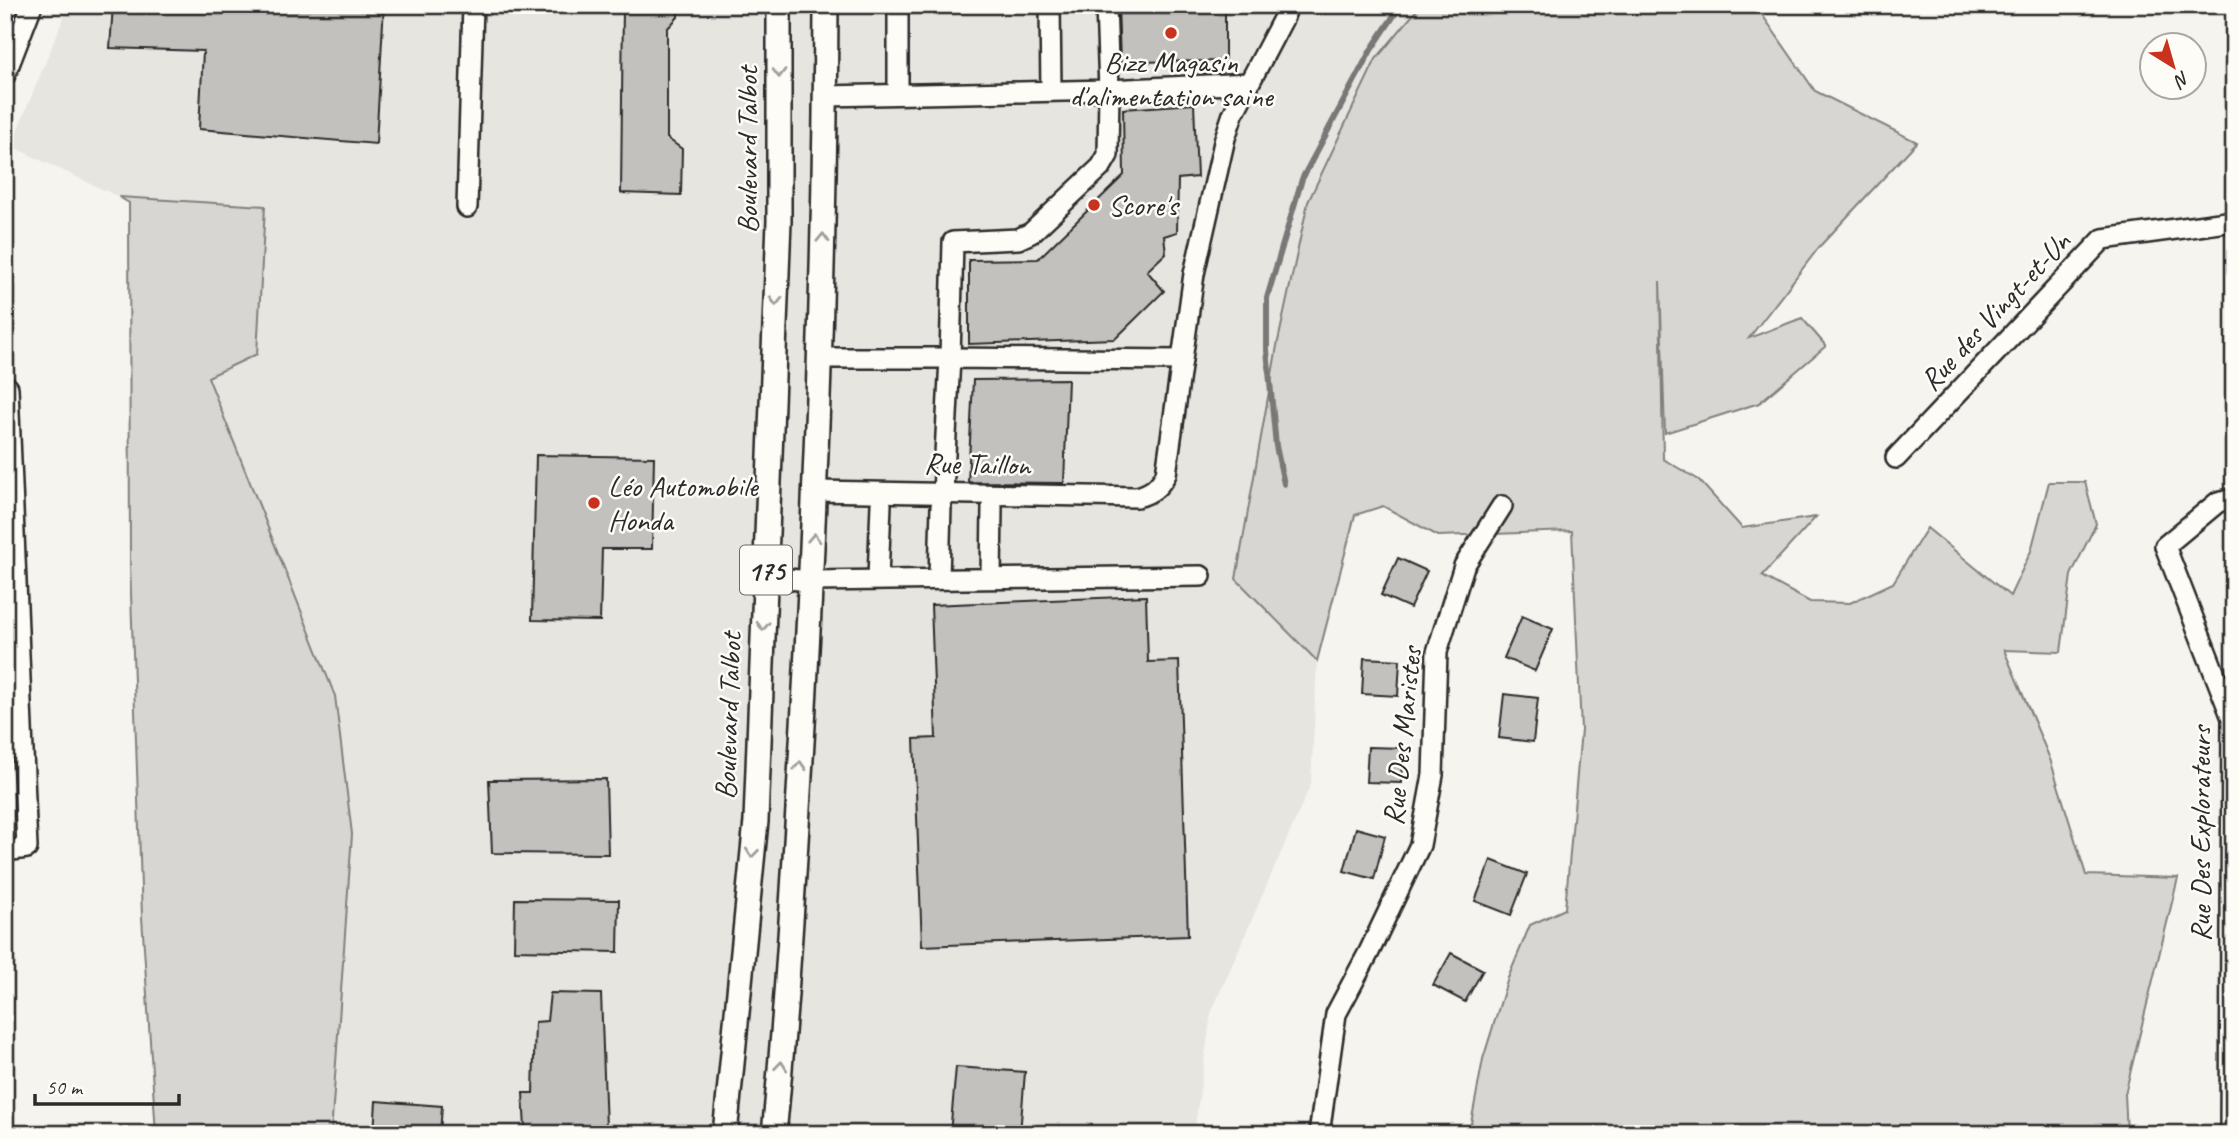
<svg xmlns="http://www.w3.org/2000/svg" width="2239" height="1139" font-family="Caveat,sans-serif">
<rect width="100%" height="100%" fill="#f5f4ef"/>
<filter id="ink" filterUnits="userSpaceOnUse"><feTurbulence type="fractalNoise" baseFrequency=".0143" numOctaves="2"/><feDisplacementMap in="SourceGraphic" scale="14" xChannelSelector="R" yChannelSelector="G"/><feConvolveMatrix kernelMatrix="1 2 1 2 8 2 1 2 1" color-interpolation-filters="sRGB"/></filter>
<g filter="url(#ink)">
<polygon fill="#e6e5e0" points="69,5 1421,5 1376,59 1236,578 1317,661 1311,784 1211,1013 1194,1134 331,1134 352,834 335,696 208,376 265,206 119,197 11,146"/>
<g fill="#d7d6d2" stroke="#81807e" stroke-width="2">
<polygon points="1421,5 1762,5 1763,16 1815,91 1917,142 1820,246 1749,338 1802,318 1826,346 1759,403 1665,433 1660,281 1663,459 1699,480 1742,528 1816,517 1762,576 1810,602 1850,603 1893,583 1927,528 2010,596 2031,551 2049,482 2085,482 2096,524 2071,575 2061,652 2004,650 2050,759 2086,875 2178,878 2125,1094 2127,1134 1469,1134 1483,1059 1508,978 1530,925 1565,909 1581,730 1572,531 1438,536 1383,506 1355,515 1317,661 1236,579 1277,346 1308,202 1376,59"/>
<polygon points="119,197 265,206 257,354 208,377 335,696 352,834 331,1134 156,1134 142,917 130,564 129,203"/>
</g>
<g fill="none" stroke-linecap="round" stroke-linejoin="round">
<polyline stroke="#797877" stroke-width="6" points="1284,484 1276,446 1267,350 1267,298 1302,179 1371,50 1401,5"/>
</g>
<g fill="#c2c1be" stroke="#2b2b2b" stroke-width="2">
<polygon points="113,5 384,5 376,144 199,129 203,51 110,48"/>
<polygon points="623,5 678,5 678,17 667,29 667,138 682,149 681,195 621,193"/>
<polygon points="1118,5 1225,5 1225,61 1120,62"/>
<polygon points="1194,104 1197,177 1178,179 1177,232 1164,236 1166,253 1147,271 1164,291 1115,339 969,344 969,260 1038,259 1124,175 1123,109"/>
<polygon points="1068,379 1064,483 968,482 973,380"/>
<polygon points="536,455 654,457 652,549 602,549 600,621 532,620"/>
<polygon points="1398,558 1427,571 1410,608 1381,595"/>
<polygon points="1146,596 1148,662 1179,661 1188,936 922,946 914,739 936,738 931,605"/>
<polygon points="1522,616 1553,629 1535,671 1504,658"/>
<polygon points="1364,658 1400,660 1398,696 1362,694"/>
<polygon points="1504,694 1538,698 1533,742 1499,738"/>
<polygon points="1368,747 1403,748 1401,783 1366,782"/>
<polygon points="606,779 608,854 492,853 489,780"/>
<polygon points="1356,828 1385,836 1374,879 1344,871"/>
<polygon points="1491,860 1527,874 1511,915 1475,901"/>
<polygon points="515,899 619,900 618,952 514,950"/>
<polygon points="1451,953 1483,970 1465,1002 1433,985"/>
<polygon points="550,993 601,994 606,1128 525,1129 523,1093 533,1093 535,1022 547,1021"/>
<polygon points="956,1067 1025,1072 1020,1134 950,1134"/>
<polygon points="376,1101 442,1106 440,1134 374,1134"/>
</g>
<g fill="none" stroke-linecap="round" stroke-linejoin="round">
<g stroke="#2b2b2b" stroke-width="24">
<g id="minor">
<polyline points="898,5 898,94"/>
<polyline points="1050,5 1051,91"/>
<polyline points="5,75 32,5"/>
<polyline points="825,96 1109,90 1106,5"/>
<polyline points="467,207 473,5"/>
<polyline points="820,358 950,358 953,242 1018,239 1031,233 1101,167 1108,155 1109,90 1249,83"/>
<polyline points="5,385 8,388 27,848 5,851"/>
<polyline points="1896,458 2103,239 2234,221"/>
<path d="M816,491l321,6c15,-4 22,-10 29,-23l28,-200 31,-136 8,-24 51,-97 4,-12"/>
<polyline points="943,493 950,358 1182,360"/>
<polyline points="765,577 811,581 1201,576"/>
<polyline points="878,578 881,504"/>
<polyline points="939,578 941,506"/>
<polyline points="991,578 992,506"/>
<polyline points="1319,1134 1336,1014 1369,952 1420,845 1433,775 1437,652 1464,566 1502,506"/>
<polyline points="2230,1134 2232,718 2165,546 2218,502 2234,498"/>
</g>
</g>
<g stroke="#2b2b2b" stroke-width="28">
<g id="major">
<polyline points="725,1134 756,821 779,221 779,5"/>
<path d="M774,1134c13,-130 20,-261 28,-391 14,-246 23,-492 24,-738"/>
</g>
</g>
<use href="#minor" stroke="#fdfcf7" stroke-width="19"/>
<use href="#major" stroke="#fdfcf7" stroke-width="23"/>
</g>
<defs><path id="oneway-chevron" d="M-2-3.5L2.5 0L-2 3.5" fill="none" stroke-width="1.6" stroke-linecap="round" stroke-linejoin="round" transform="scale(1.75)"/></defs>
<g stroke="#9e9e9b">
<use href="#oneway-chevron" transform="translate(779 73) rotate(90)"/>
<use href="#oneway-chevron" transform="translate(823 238) rotate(-88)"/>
<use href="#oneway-chevron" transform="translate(776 301) rotate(92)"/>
<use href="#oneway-chevron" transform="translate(814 538) rotate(-87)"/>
<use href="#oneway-chevron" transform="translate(763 626) rotate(92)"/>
<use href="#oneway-chevron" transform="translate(800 766) rotate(-87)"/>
<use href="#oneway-chevron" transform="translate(752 853) rotate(96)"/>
<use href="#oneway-chevron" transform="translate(781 1066) rotate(-84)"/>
</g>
</g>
<g fill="#c8321e" stroke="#fdfcf7" stroke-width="2.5">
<circle cx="1171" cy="33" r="7"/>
<circle cx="1094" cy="205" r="7"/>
<circle cx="594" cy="503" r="7"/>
</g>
<g text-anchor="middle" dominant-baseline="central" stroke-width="5" stroke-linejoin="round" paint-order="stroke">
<rect fill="#fdfcf7" stroke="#6a6a68" stroke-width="2" x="740" y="545.5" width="52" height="49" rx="5"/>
<g font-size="28" font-weight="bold" fill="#2b2b2b">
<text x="766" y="570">175</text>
</g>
<g font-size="30" fill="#2b2b2b" stroke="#fdfcf7" text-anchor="start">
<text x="1171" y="62" text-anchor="middle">Bizz Magasin<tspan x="1171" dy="34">d'alimentation saine</tspan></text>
<text x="1108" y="205">Score's</text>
<text x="608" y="486">Léo Automobile<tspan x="608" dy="34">Honda</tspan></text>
</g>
<g font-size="30" fill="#2b2b2b" stroke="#fdfcf7">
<text transform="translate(747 150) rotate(-90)">Boulevard Talbot</text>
<text transform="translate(1995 311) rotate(-47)">Rue des Vingt-et-Un</text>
<text transform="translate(977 464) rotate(1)">Rue Taillon</text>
<text transform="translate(728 716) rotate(-88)">Boulevard Talbot</text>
<text transform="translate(1402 736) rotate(-84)">Rue Des Maristes</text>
<text transform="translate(2200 834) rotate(-90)">Rue Des Explorateurs</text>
</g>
</g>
<rect width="2239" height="1139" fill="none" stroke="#fdfcf7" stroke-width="28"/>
<rect x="14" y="14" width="2211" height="1111" fill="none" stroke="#2b2b2b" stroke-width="2.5" filter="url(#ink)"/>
<g transform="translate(2173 66) rotate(143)"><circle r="33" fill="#fdfcf7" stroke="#a9a8a5" stroke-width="2"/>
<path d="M0-5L12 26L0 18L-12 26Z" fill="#c8321e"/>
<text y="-10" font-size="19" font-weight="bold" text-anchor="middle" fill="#2b2b2b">N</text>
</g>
<path d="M35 1094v10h144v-10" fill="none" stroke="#2b2b2b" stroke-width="3.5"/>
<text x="46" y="1094" font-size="21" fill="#2b2b2b" stroke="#fdfcf7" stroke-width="5" paint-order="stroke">50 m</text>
</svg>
